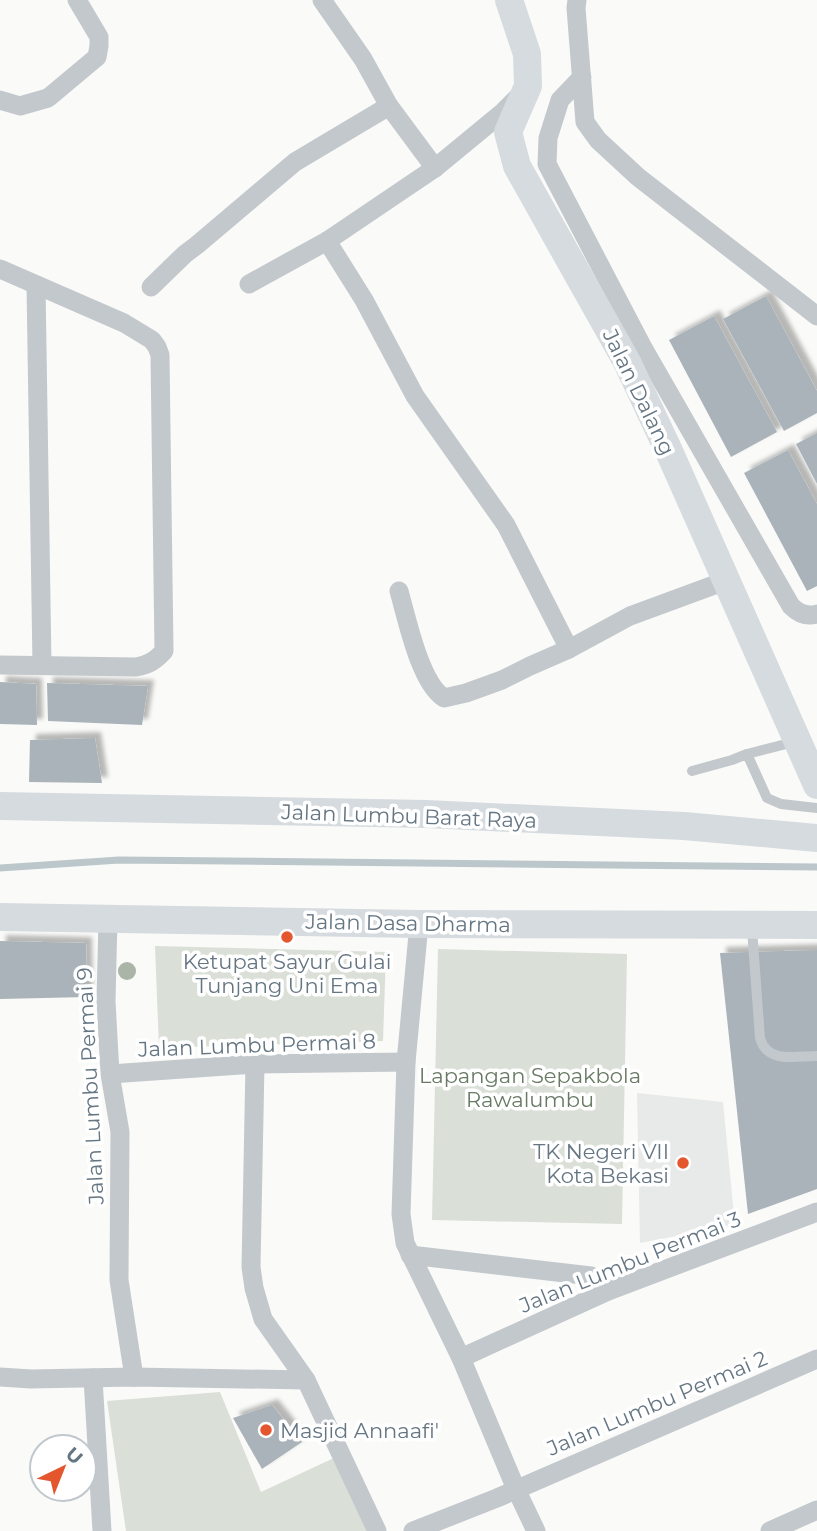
<svg xmlns="http://www.w3.org/2000/svg" width="817" height="1531" font-family="Montserrat,sans-serif">
<defs>
<filter id="shadow"><feDropShadow dx="6" dy="-6" stdDeviation="2" flood-color="#0004"/></filter>
</defs>
<rect width="100%" height="100%" fill="#fafaf8"/>
<polygon fill="#e8e9e9" points="637,1093 723,1102 735,1225 640,1243"/>
<g fill="#dadfd7">
<polygon points="155,946 386,952 383,1041 159,1048"/>
<polygon points="438,949 627,954 622,1224 432,1220"/>
<polygon points="220,1392 261,1492 336,1457 367,1531 126,1531 107,1401"/>
</g>
<g fill="none" stroke-linecap="round" stroke-linejoin="round">
<polyline stroke="#bbc7cb" stroke-width="7" points="0,868 119,860 817,867"/>
</g>
<g fill="#aab3b9" filter="url(#shadow)">
<polygon points="766,296 817,391 817,413 784,431 723,319"/>
<polygon points="714,316 777,432 731,457 669,340"/>
<polygon points="817,433 817,484 796,444"/>
<polygon points="788,450 817,504 817,586 807,591 744,473"/>
<polygon points="0,682 36,684 37,725 0,724"/>
<polygon points="47,683 148,686 142,725 48,721"/>
<polygon points="95,738 102,783 29,782 30,740"/>
<polygon points="0,941 86,943 87,997 0,999"/>
<polygon points="817,950 817,1189 748,1214 720,953"/>
<polygon points="272,1405 302,1442 262,1469 233,1418"/>
</g>
<g fill="none" stroke-linecap="round" stroke-linejoin="round">
<g stroke="#c3c8cc" stroke-width="10">
<polyline points="747,754 794,742"/>
<polyline points="692,771 732,760 747,754 767,798 781,804 817,808"/>
<path d="M752,929l8,109c7,26 36,18 57,18"/>
</g>
<g stroke="#c3c8cc" stroke-width="19">
<polyline points="322,0 363,59 389,106 435,168"/>
<polyline points="577,0 576,8 585,122 598,140 638,177 817,316"/>
<path d="M582,77l-22,23 -12,38 -1,26 95,182 149,260c7,7 16,11 26,8"/>
<polyline points="0,100 20,106 48,98 97,57 99,46 99,37 77,0"/>
<polyline points="327,241 364,300 415,396 506,525 569,649"/>
<path d="M0,269l124,54 28,17 5,7 3,8 4,296c-9,10 -16,14 -28,16l-136,-2"/>
<polyline points="249,284 327,241 435,168 503,112 518,97"/>
<polyline points="36,285 42,665"/>
<polyline points="151,287 185,254 197,245 295,162 389,106"/>
<path d="M399,591c8,28 21,92 45,107l22,-5 36,-13 28,-14 39,-17 61,-33 95,-35"/>
<polyline points="108,918 106,1001 110,1074 120,1132 119,1280 134,1377"/>
<polyline points="419,924 406,1062 401,1214 405,1243 461,1358 516,1489 536,1531"/>
<polyline points="255,1064 251,1267 254,1288 263,1319 306,1380 377,1531"/>
<polyline points="110,1074 255,1064 406,1062"/>
<polyline points="410,1255 591,1276 603,1282 608,1291"/>
<polyline points="461,1358 608,1291 817,1212"/>
<polyline points="0,1377 31,1379 134,1377 306,1380"/>
<polyline points="93,1378 102,1531"/>
<polyline points="413,1531 497,1498 817,1359"/>
<polyline points="770,1531 817,1510"/>
</g>
<g stroke="#d6dbdf" stroke-width="28">
<polyline points="509,0 527,54 528,86 508,132 517,166 627,362 668,449 817,785"/>
<polyline points="0,806 426,814 684,826 817,838"/>
<polyline points="0,917 419,924 817,925"/>
</g>
</g>
<circle fill="#aab4a7" cx="127" cy="971" r="9"/>
<g fill="#e4572e" stroke="#fff" stroke-width="2.5">
<circle cx="287" cy="937" r="7"/>
<circle cx="683" cy="1163" r="7"/>
<circle cx="266" cy="1430" r="7"/>
</g>
<g text-anchor="middle" dominant-baseline="central" stroke-width="7" stroke-linejoin="round" paint-order="stroke">
<g font-size="21" fill="#657683" stroke="#fff">
<text transform="translate(639 392) rotate(64)">Jalan Dalang</text>
<text transform="translate(409 816) rotate(2)">Jalan Lumbu Barat Raya</text>
<text transform="translate(408 923) rotate(1)">Jalan Dasa Dharma</text>
<text transform="translate(257 1045) rotate(-2)">Jalan Lumbu Permai 8</text>
<text transform="translate(90 1086) rotate(-93)">Jalan Lumbu Permai 9</text>
<text transform="translate(630 1262) rotate(-22)">Jalan Lumbu Permai 3</text>
<text transform="translate(657 1403) rotate(-23)">Jalan Lumbu Permai 2</text>
</g>
<g font-size="21" fill="#657683" stroke="#fff">
<text x="287" y="961">Ketupat Sayur Gulai<tspan x="287" dy="24">Tunjang Uni Ema</tspan></text>
<text x="669" y="1151" text-anchor="end">TK Negeri VII<tspan x="669" dy="24">Kota Bekasi</tspan></text>
<text x="280" y="1430" text-anchor="start">Masjid Annaafi'</text>
</g>
<g font-size="21" fill="#687a64" stroke="#fff">
<text x="530" y="1075">Lapangan Sepakbola<tspan x="530" dy="24">Rawalumbu</tspan></text>
</g>
</g>
<g transform="translate(63 1468) rotate(43)"><circle r="33" fill="#ffffff" stroke="#c1c8cd" stroke-width="2"/>
<path d="M0-5L12 26L0 18L-12 26Z" fill="#e4572e"/>
<text y="-10" font-size="19" font-weight="bold" text-anchor="middle" fill="#657683">U</text>
</g>
</svg>
